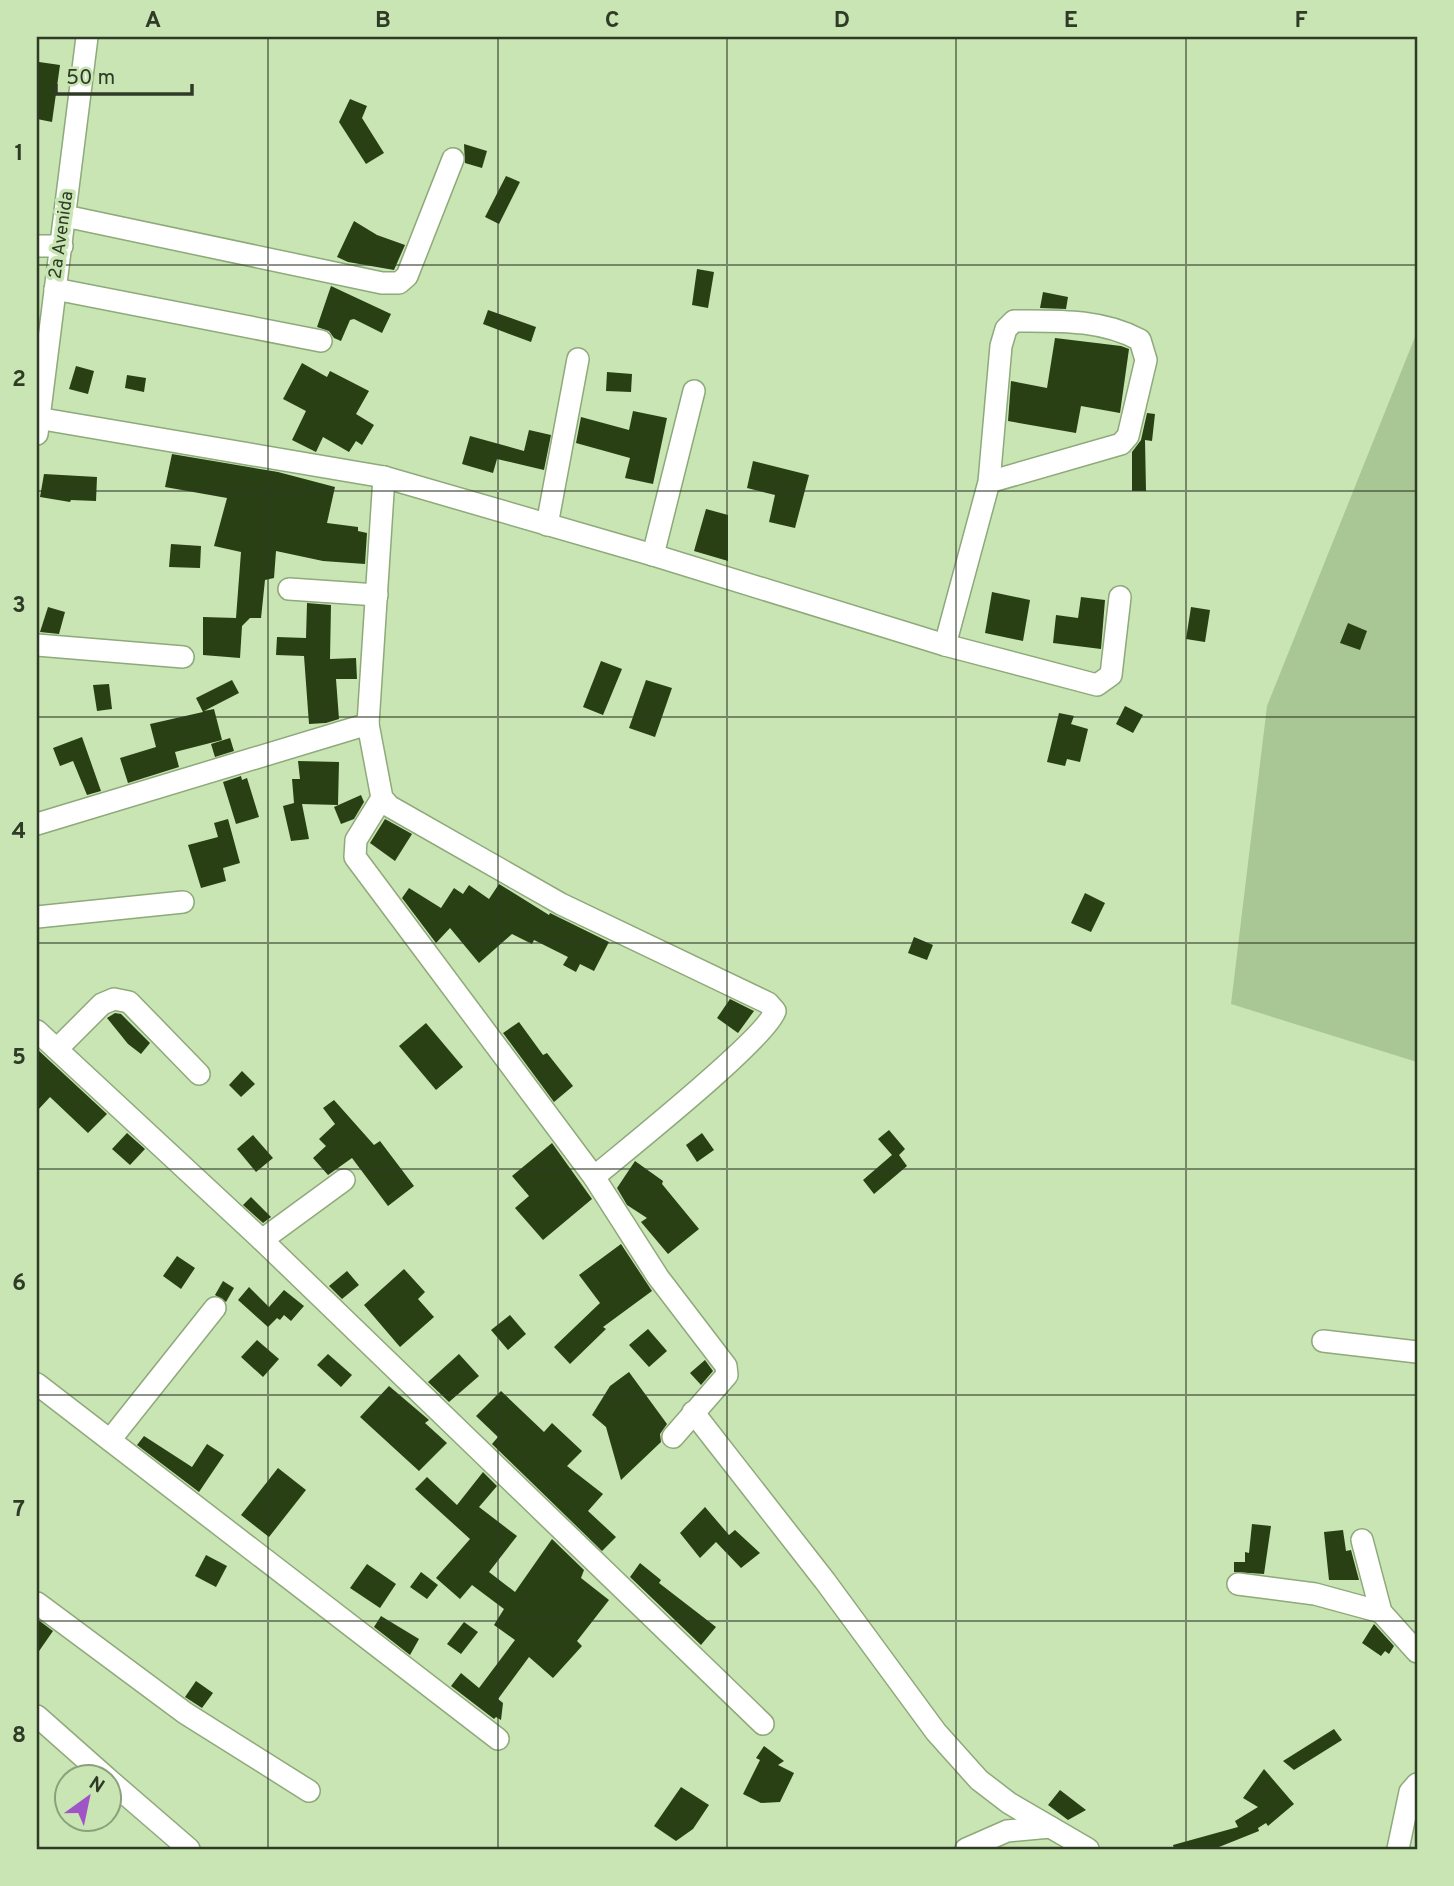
<svg xmlns="http://www.w3.org/2000/svg" width="1454" height="1886" font-family="Overpass,sans-serif">
<rect width="100%" height="100%" fill="#c8e5b3"/>
<polygon fill="#a9c794" points="1417,332 1417,1062 1231,1004 1267,706"/>
<g fill="#284013">
<polygon points="39,62 60,65 52,122 37,119"/>
<polygon points="350,99 367,106 362,118 384,153 366,164 339,122"/>
<polygon points="464,144 487,151 482,168 465,163"/>
<polygon points="506,176 520,182 499,224 485,217"/>
<polygon points="354,221 377,235 405,245 394,270 348,262 337,257"/>
<polygon points="697,269 714,272 708,308 692,305"/>
<polygon points="331,286 391,314 382,333 354,319 350,320 341,341 334,338 329,331 317,327"/>
<polygon points="1043,292 1068,297 1066,309 1040,308"/>
<polygon points="488,310 536,327 531,342 483,324"/>
<polygon points="1055,338 1121,346 1129,349 1120,413 1081,406 1076,433 1008,421 1011,381 1047,388"/>
<polygon points="302,363 327,377 330,371 369,391 356,414 374,425 362,445 356,441 349,452 323,437 316,452 292,440 306,411 283,399"/>
<polygon points="76,366 94,371 88,394 69,389"/>
<polygon points="607,372 632,374 631,392 606,391"/>
<polygon points="127,375 146,378 144,392 125,388"/>
<polygon points="633,411 667,418 653,484 625,478 630,458 576,443 581,417 629,430"/>
<polygon points="1147,413 1155,414 1152,441 1145,440 1146,491 1132,491 1132,452 1141,440"/>
<polygon points="529,430 551,435 544,470 497,459 493,473 462,464 470,436 524,451"/>
<polygon points="172,454 278,472 335,487 327,523 358,527 358,531 367,533 365,564 323,561 276,551 274,578 265,580 261,618 250,618 242,626 240,658 203,655 203,617 236,618 241,552 214,546 227,498 165,487"/>
<polygon points="753,461 809,475 795,528 769,522 775,495 747,488"/>
<polygon points="44,474 97,477 96,501 71,500 70,502 40,497"/>
<polygon points="706,509 728,515 728,561 694,551"/>
<polygon points="171,544 201,546 200,568 169,567"/>
<polygon points="992,592 1030,600 1023,641 985,633"/>
<polygon points="1081,597 1105,600 1101,649 1053,643 1056,615 1078,618"/>
<polygon points="307,603 331,605 330,659 356,658 357,679 336,679 339,719 326,723 309,724 304,656 276,655 277,637 306,638"/>
<polygon points="48,607 65,612 59,634 40,632"/>
<polygon points="1191,607 1210,610 1205,642 1186,639"/>
<polygon points="1348,623 1367,631 1360,650 1340,643"/>
<polygon points="601,661 622,669 603,715 583,707"/>
<polygon points="232,680 239,693 204,711 214,709 222,740 175,752 179,767 128,783 120,758 156,747 150,724 203,712 196,698"/>
<polygon points="646,680 672,688 655,737 629,728"/>
<polygon points="109,684 112,709 97,711 93,685"/>
<polygon points="1125,706 1143,715 1133,733 1116,724"/>
<polygon points="1059,713 1074,716 1071,724 1088,729 1080,762 1067,759 1065,766 1047,762"/>
<polygon points="82,737 101,791 87,795 73,761 60,766 53,748"/>
<polygon points="230,738 234,751 215,757 211,744"/>
<polygon points="298,761 339,762 338,805 302,804 309,839 291,841 283,806 294,803 292,779 300,779"/>
<polygon points="241,776 242,780 247,778 259,817 236,824 223,782"/>
<polygon points="361,795 364,802 354,819 341,824 334,807"/>
<polygon points="228,819 240,863 223,868 226,881 201,888 188,845 218,837 214,823"/>
<polygon points="385,819 412,834 395,861 370,843"/>
<polygon points="499,884 549,915 550,913 609,942 594,971 580,964 576,972 563,965 568,957 534,940 532,944 512,934 479,963 450,928 436,943 402,898 409,888 441,908 454,888 463,894 469,885 489,899"/>
<polygon points="1085,893 1105,903 1091,932 1071,923"/>
<polygon points="914,937 933,945 927,960 908,953"/>
<polygon points="730,999 754,1011 738,1033 717,1018"/>
<polygon points="115,1013 121,1014 150,1043 141,1054 128,1044 107,1018"/>
<polygon points="519,1022 543,1055 547,1053 573,1086 554,1102 503,1033"/>
<polygon points="426,1023 463,1067 436,1090 399,1046"/>
<polygon points="37,1049 107,1114 88,1133 50,1097 37,1111"/>
<polygon points="242,1071 255,1084 241,1097 229,1085"/>
<polygon points="334,1100 374,1145 380,1141 414,1186 388,1206 352,1158 328,1175 313,1158 326,1146 319,1139 335,1124 323,1108"/>
<polygon points="889,1130 905,1149 899,1155 907,1166 874,1194 863,1180 892,1155 878,1139"/>
<polygon points="127,1133 145,1149 130,1165 112,1149"/>
<polygon points="702,1133 714,1150 697,1162 686,1145"/>
<polygon points="253,1135 273,1158 256,1172 237,1149"/>
<polygon points="552,1143 592,1199 543,1240 515,1208 529,1196 512,1176"/>
<polygon points="635,1161 663,1181 662,1184 699,1229 668,1254 641,1222 647,1218 627,1205 617,1188"/>
<polygon points="251,1197 271,1217 263,1223 243,1205"/>
<polygon points="621,1244 652,1291 603,1327 606,1329 570,1364 554,1347 600,1303 579,1275"/>
<polygon points="177,1256 195,1268 181,1289 163,1276"/>
<polygon points="404,1269 425,1292 418,1299 434,1317 400,1347 364,1305"/>
<polygon points="347,1271 359,1285 342,1299 329,1286"/>
<polygon points="223,1281 234,1288 226,1302 215,1295"/>
<polygon points="249,1287 269,1307 284,1290 304,1306 291,1321 284,1315 280,1320 277,1318 268,1327 238,1300"/>
<polygon points="510,1315 526,1334 508,1350 491,1330"/>
<polygon points="648,1329 667,1351 649,1367 629,1345"/>
<polygon points="257,1340 279,1359 263,1377 241,1357"/>
<polygon points="328,1354 352,1375 341,1387 317,1365"/>
<polygon points="459,1354 479,1376 449,1402 428,1382"/>
<polygon points="705,1360 713,1371 701,1385 690,1373"/>
<polygon points="629,1372 667,1424 660,1434 661,1442 621,1480 606,1427 592,1415 610,1386"/>
<polygon points="389,1386 429,1420 425,1423 447,1443 419,1471 360,1417"/>
<polygon points="501,1391 544,1432 552,1423 582,1451 567,1466 603,1494 588,1511 616,1537 602,1551 492,1444 498,1437 476,1416"/>
<polygon points="144,1436 192,1467 207,1444 224,1455 199,1492 137,1445"/>
<polygon points="278,1468 306,1490 269,1537 241,1515"/>
<polygon points="483,1472 497,1486 479,1507 517,1536 489,1572 515,1592 552,1539 584,1570 581,1578 609,1600 577,1641 582,1646 553,1678 529,1657 498,1699 503,1703 501,1720 496,1717 494,1719 451,1686 461,1673 479,1688 515,1640 494,1625 504,1609 472,1585 460,1599 436,1578 470,1539 415,1489 427,1477 457,1505"/>
<polygon points="705,1507 729,1535 735,1530 760,1553 741,1568 716,1542 700,1558 680,1533"/>
<polygon points="1252,1524 1271,1526 1264,1574 1234,1572 1234,1562 1245,1562 1245,1552 1249,1553"/>
<polygon points="1343,1530 1346,1551 1351,1550 1359,1580 1329,1580 1324,1532"/>
<polygon points="206,1555 227,1566 216,1587 195,1576"/>
<polygon points="640,1563 661,1580 659,1583 716,1627 701,1645 630,1577"/>
<polygon points="367,1564 396,1584 380,1608 350,1588"/>
<polygon points="421,1572 438,1585 427,1599 410,1587"/>
<polygon points="381,1616 419,1639 410,1655 374,1627"/>
<polygon points="37,1619 53,1631 37,1654"/>
<polygon points="464,1622 478,1632 461,1654 447,1644"/>
<polygon points="1374,1624 1394,1646 1389,1654 1385,1651 1381,1656 1362,1643"/>
<polygon points="196,1681 213,1693 202,1708 185,1697"/>
<polygon points="1334,1729 1342,1740 1294,1770 1283,1761"/>
<polygon points="764,1746 784,1761 778,1765 794,1773 780,1802 761,1803 743,1794 760,1760 756,1758"/>
<polygon points="1264,1769 1294,1804 1268,1826 1266,1823 1258,1828 1259,1831 1214,1849 1174,1849 1173,1845 1238,1827 1235,1821 1258,1807 1243,1798"/>
<polygon points="681,1787 709,1805 693,1829 676,1841 654,1826"/>
<polygon points="1060,1790 1086,1810 1068,1820 1048,1805"/>
</g>
<g fill="none" stroke-linecap="round" stroke-linejoin="round">
<g stroke="#8ea97a" stroke-width="24">
<g id="minor">
<polyline points="65,216 382,283 399,283 407,276 453,159"/>
<polyline points="37,246 62,246"/>
<polyline points="55,289 321,341"/>
<polyline points="37,418 384,477 653,555 945,645 1097,685 1111,675 1120,597"/>
<polyline points="37,434 87,37"/>
<path d="M384,477l-16,247 14,74 7,8 172,98 207,99 7,8c-9,28 -149,139 -181,166"/>
<polyline points="547,525 578,359"/>
<polyline points="653,555 694,391"/>
<polyline points="289,589 377,595"/>
<polyline points="37,645 183,657"/>
<path d="M945,645l44,-163 132,-38 7,-8 18,-76 -6,-20c-39,-21 -82,-19 -126,-19l-8,8 -5,17 -12,136"/>
<polyline points="382,798 356,840 355,857 594,1177 658,1277 726,1366 727,1375 673,1437"/>
<polyline points="37,824 368,724"/>
<polyline points="37,917 183,902"/>
<polyline points="37,1031 262,1240 763,1724"/>
<polyline points="57,1049 102,1004 114,999 129,1002 199,1074"/>
<polyline points="262,1240 344,1180"/>
<polyline points="1323,1341 1417,1352"/>
<polyline points="37,1384 498,1739"/>
<polyline points="693,1412 825,1581 936,1732 979,1780 1009,1803 1088,1849"/>
<polyline points="110,1440 215,1308"/>
<polyline points="1362,1540 1381,1612 1417,1652"/>
<polyline points="1238,1584 1315,1594 1381,1612"/>
<polyline points="37,1603 185,1713 309,1791"/>
<polyline points="37,1716 107,1778"/>
<polyline points="108,1779 189,1849"/>
<polyline points="966,1849 1007,1831 1050,1827"/>
<polyline points="1398,1849 1410,1792 1417,1784"/>
</g>
</g>
<use href="#minor" stroke="#fff" stroke-width="21"/>
</g>
<path fill="none" stroke="#2f3b27" stroke-width="2" stroke-opacity="0.55" d="M268,37v1812M498,37v1812M727,37v1812M956,37v1812M1186,37v1812M37,265h1380M37,491h1380M37,717h1380M37,943h1380M37,1169h1380M37,1395h1380M37,1621h1380"/>
<g text-anchor="middle" dominant-baseline="central" stroke-width="7" stroke-linejoin="round" paint-order="stroke">
<g font-size="18" fill="#2f3b27" stroke="#c8e5b3">
<text transform="translate(62 235) rotate(-82)">2a Avenida</text>
</g>
</g>
<rect width="1454" height="1886" fill="none" stroke="#c8e5b3" stroke-width="77"/>
<g transform="translate(88 1798) rotate(33)"><circle r="33" fill="#c8e5b3" stroke="#8ba17b" stroke-width="2"/>
<path d="M0-5L12 26L0 18L-12 26Z" fill="#a055c7"/>
<text y="-10" font-size="19" font-weight="bold" text-anchor="middle" fill="#2f3b27">N</text>
</g>
<path d="M56 84v10h136v-10" fill="none" stroke="#2f3b27" stroke-width="3.5"/>
<text x="66" y="84" font-size="21" fill="#2f3b27" stroke="#c8e5b3" stroke-width="5" paint-order="stroke">50 m</text>
<rect x="38" y="38" width="1378" height="1810" fill="none" stroke="#2f3b27" stroke-width="2.5"/>
<g font-size="23" text-anchor="middle" font-weight="bold" fill="#2f3b27">
<text x="153" y="27">A</text>
<text x="383" y="27">B</text>
<text x="612" y="27">C</text>
<text x="842" y="27">D</text>
<text x="1071" y="27">E</text>
<text x="1301" y="27">F</text>
<text x="19" y="160">1</text>
<text x="19" y="386">2</text>
<text x="19" y="612">3</text>
<text x="19" y="838">4</text>
<text x="19" y="1064">5</text>
<text x="19" y="1290">6</text>
<text x="19" y="1516">7</text>
<text x="19" y="1742">8</text>
</g>
</svg>
